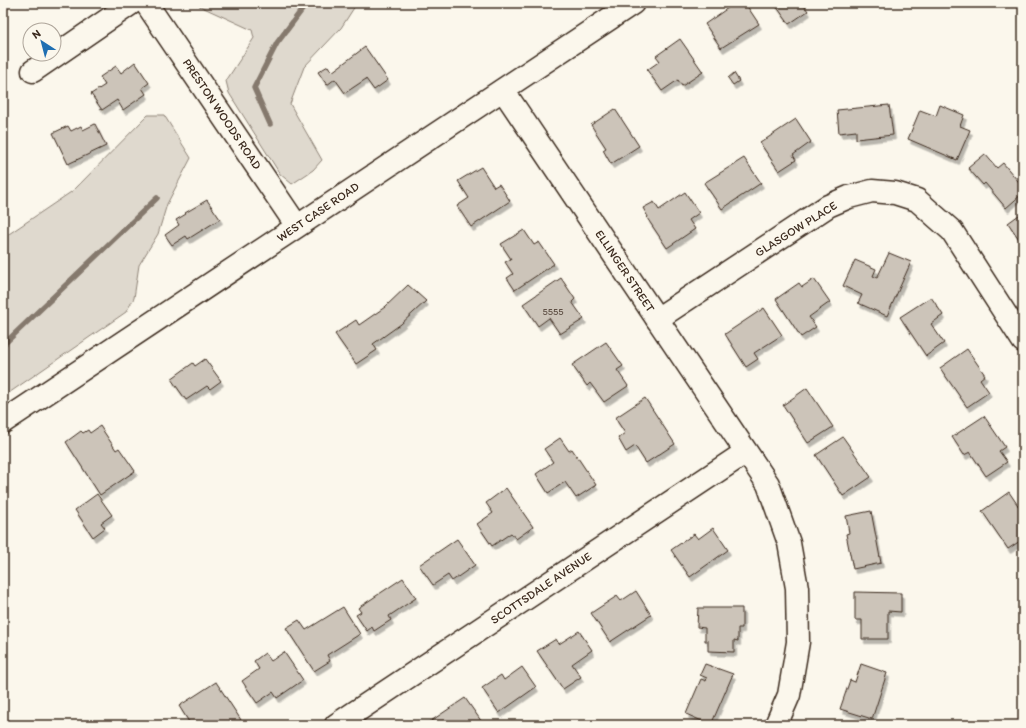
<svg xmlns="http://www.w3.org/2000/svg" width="1026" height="728" font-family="Itim,sans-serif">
<defs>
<filter id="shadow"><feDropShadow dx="2.5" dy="4.5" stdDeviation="0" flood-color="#0004"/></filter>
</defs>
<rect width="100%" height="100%" fill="#fbf7ec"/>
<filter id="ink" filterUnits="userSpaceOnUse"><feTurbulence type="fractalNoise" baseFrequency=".025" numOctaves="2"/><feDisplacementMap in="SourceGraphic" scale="8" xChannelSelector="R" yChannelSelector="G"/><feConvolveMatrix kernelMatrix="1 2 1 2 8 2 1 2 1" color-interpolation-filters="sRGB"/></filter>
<g filter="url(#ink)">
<g fill="#dfd9ce" stroke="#8d8276">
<polygon points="193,3 357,3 341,28 304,67 290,104 322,160 313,170 292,184 280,174 229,93 226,81 254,38 252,30"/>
<polygon points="148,115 164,115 191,158 167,204 158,234 139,265 134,298 126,312 3,397 3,238 74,190"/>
</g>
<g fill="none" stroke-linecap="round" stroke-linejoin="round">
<g stroke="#85796d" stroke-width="5.5">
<polyline points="270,124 254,88 277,43 307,3"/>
<polyline points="3,345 157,198"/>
</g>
</g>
<g fill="#ccc4b9" stroke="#3b2a1e" filter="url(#shadow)">
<polygon points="735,3 745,3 759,24 721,48 705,24"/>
<polygon points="774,3 802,3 808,11 789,24"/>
<polygon points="680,39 703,72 682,86 678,80 662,91 647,70 660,61 656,56"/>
<polygon points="365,47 388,80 374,90 366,79 345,93 335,79 327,85 318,72 328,66 332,72"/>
<polygon points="135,62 149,83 142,88 146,94 123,110 117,100 102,110 91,94 105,85 100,77 116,66 121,73"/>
<polygon points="734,73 739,81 733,85 728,78"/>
<polygon points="889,105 893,135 856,139 856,131 839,133 837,110"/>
<polygon points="940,105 964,115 960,126 970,130 957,160 908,139 920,110 936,116"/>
<polygon points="615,109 639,146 611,164 603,150 606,148 591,125"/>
<polygon points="796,119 811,142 793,155 796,160 779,171 760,143"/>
<polygon points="95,124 106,146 68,164 53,133 68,126 71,131 81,126 83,130"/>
<polygon points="985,154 997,168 1003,163 1023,187 1023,193 1006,208 985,183 983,185 968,168"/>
<polygon points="744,158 761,183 722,209 704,183"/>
<polygon points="481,167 494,187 499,184 510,201 471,227 457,206 469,198 458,181"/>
<polygon points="685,192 699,213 689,220 695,229 667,248 647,218 648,217 643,208 654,202 659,210"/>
<polygon points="207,200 220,219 188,239 186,236 172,245 165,235 179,225 176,220 186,214 185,213"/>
<polygon points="1023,212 1023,245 1008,223"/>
<polygon points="524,230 534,245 539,242 554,264 515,290 507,278 513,274 505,262 511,259 501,244"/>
<polygon points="889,253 911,262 887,316 858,303 862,295 843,286 855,260 876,269 873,276 877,278"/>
<polygon points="561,278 575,299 572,302 584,319 560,334 549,318 538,326 523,304"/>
<polygon points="814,279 830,302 809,317 816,327 801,337 776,299 799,283 802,287"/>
<polygon points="408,285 426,301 401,324 373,344 377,350 356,364 335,334 356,320 359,325 385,307"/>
<polygon points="931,297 943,315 931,324 944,343 926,356 900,317"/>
<polygon points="764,308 782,335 754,353 758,359 746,367 725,334"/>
<polygon points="606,342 623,366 617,370 628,386 604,402 590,383 587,386 572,365"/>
<polygon points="967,349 985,375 980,379 989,392 967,407 940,368"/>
<polygon points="205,359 221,381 210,389 207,386 186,400 171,379 193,363 195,366"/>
<polygon points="807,388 833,427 808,443 783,405"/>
<polygon points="645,398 675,444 646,463 635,446 626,452 618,438 625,433 615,418"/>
<polygon points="984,416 1005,447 999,451 1007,462 986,476 970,452 964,455 952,437"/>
<polygon points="100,426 116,450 119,448 135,471 100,495 66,442 81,431 83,433 88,430 90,433"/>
<polygon points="843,437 871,477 843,496 816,455"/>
<polygon points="560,438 569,451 572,449 596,485 576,498 565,482 548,493 536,474 553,462 544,449"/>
<polygon points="506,488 533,527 516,539 511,533 492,546 477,524 493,513 486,503"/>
<polygon points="1009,492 1023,513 1023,518 1019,521 1023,528 1023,539 1008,549 982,511"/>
<polygon points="97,494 112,515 101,523 105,528 93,537 75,510"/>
<polygon points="871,511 881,563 853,569 846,534 849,533 846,516"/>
<polygon points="713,528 728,550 690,577 671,550 694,534 698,539"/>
<polygon points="457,539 475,565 452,581 448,575 433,585 419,565"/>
<polygon points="403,578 416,598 389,616 391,620 374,631 372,627 367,631 356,615 361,612 358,608"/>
<polygon points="636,591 651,615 610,642 591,613 617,596 621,601"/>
<polygon points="855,592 901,593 901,612 888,611 888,639 862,639 862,620 855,620"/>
<polygon points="343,607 360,634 327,655 330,661 314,671 286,628 299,620 306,630"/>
<polygon points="698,608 742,608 742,628 738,628 738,641 734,640 734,652 708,651 708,641 705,641 705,628 697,627"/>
<polygon points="579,631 592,650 572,664 581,677 563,689 537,651 556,639 559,644"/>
<polygon points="284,652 303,680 277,698 273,692 257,703 242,681 259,669 254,661 265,653 271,661"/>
<polygon points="705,664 733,674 711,725 686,714 701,679 706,681 707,678 700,675"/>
<polygon points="861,664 887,673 872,719 840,709 850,680 855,682"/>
<polygon points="522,667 536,687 499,713 482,688 501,675 504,680"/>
<polygon points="216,682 241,720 233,725 191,725 179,706"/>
<polygon points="465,698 484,725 430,725 428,723"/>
</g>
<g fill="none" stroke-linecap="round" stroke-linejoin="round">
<g stroke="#3b2a1e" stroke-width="25">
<g id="minor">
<polyline points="146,3 297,226"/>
<polyline points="33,71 132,3"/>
<polyline points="503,90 768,484 789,543 797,588 798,642 789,695 776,725"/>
<polyline points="657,319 828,206 849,197 872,191 895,193 917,200 952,231 1023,341"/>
<polyline points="336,725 746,452"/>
</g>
</g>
<g stroke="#3b2a1e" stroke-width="25">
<polyline id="major" points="3,422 633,3"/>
</g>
<use href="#minor" stroke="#fbf7ec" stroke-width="22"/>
<use href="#major" stroke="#fbf7ec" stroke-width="22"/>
</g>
</g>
<g text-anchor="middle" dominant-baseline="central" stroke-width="4" stroke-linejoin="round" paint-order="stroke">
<g font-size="10" fill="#5f5045">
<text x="553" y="311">5555</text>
</g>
<g font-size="12" fill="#3b2a1e" stroke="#fbf7ec">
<text transform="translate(222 114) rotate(56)">PRESTON WOODS ROAD</text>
<text transform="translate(318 212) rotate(-34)">WEST CASE ROAD</text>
<text transform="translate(796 229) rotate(-32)">GLASGOW PLACE</text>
<text transform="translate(625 271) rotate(56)">ELLINGER STREET</text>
<text transform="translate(541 588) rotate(-34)">SCOTTSDALE AVENUE</text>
</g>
</g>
<rect width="1026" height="728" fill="none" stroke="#fbf7ec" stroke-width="16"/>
<rect x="8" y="8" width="1010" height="712" fill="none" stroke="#3b2a1e" stroke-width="1.5" filter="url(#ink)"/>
<g transform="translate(42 42) rotate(324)"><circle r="19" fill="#fbf7ec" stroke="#aea59a"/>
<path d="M0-3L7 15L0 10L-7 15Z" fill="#1f6fb2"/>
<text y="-6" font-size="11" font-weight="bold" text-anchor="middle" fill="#3b2a1e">N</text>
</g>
</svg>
